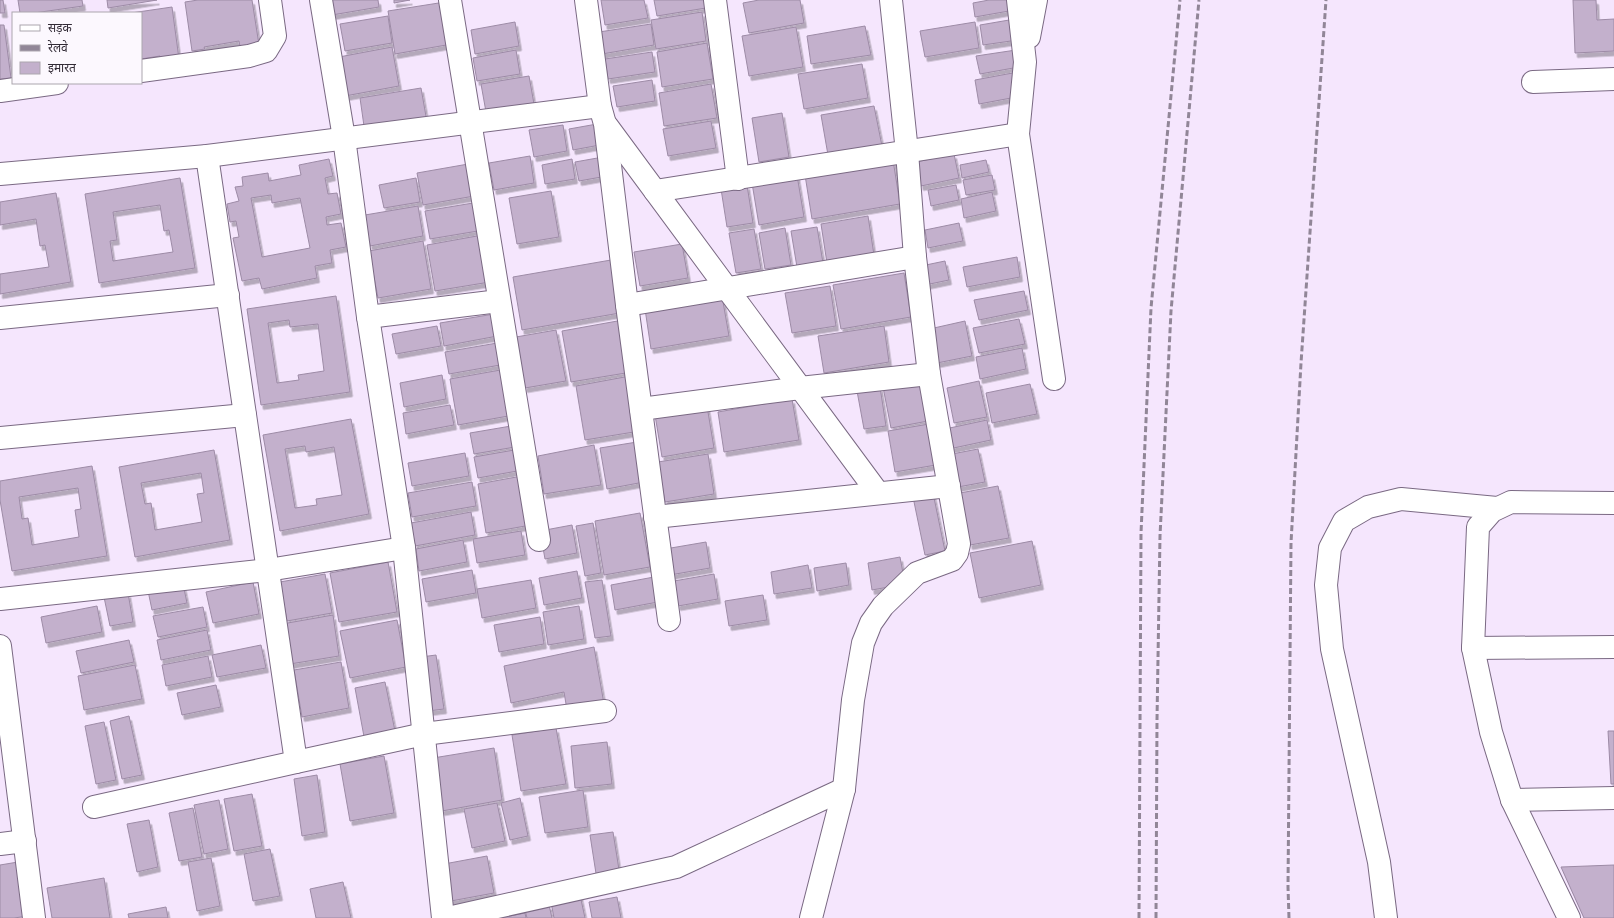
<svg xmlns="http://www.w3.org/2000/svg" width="1614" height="918" font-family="'Noto Sans','Noto Sans Devanagari',sans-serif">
<defs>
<filter id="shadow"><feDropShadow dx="2.5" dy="4.5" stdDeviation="0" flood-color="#0004"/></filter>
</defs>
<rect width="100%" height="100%" fill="#f5e6fd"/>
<g fill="#c3b0cc" stroke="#9d8ba6" fill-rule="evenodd" filter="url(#shadow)">
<polygon points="0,0 3,0 5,13 0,13"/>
<polygon points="18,0 82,0 83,6 34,13 20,13"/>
<polygon points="107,0 157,0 108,8"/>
<polygon points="198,0 252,0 259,45 240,47 239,41 204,47 205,49 192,51 185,2"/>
<polygon points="324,0 378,0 379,7 326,16"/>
<polygon points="394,0 410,0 394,3"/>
<polygon points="601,0 644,0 648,18 605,25"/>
<polygon points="654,0 705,0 706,8 657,16"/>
<polygon points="759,0 800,0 804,23 749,33 743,3"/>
<polygon points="989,0 1007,0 1009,11 975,17 973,3"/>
<polygon points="1573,0 1596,0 1597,20 1614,19 1614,51 1575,53"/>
<polygon points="445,2 452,44 395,54 388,11"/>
<polygon points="172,7 179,59 160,62 160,56 141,59 141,13 131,13"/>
<polygon points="702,12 706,41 656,49 651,20"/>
<polygon points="388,16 392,43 345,51 340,24"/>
<polygon points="1015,19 1018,40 983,45 980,25"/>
<polygon points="515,22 519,46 475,54 471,30"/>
<polygon points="975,22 979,48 925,57 920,31"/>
<polygon points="651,24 654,45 602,54 599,32"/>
<polygon points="0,25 4,25 11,78 0,79"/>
<polygon points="865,26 871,55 811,64 807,36"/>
<polygon points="796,27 803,67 749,76 742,36"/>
<polygon points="707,43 713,79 662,87 657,52"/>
<polygon points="392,47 399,86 345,96 339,57"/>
<polygon points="516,50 520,74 477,81 473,58"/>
<polygon points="1016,50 1019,67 980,74 976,56"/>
<polygon points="652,52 655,72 608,79 605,59"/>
<polygon points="862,64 868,98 804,109 798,74"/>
<polygon points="1018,72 1022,96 979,104 975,80"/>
<polygon points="529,76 534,104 486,112 481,84"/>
<polygon points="652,80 655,101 617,107 613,86"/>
<polygon points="711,84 717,118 664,126 659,93"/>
<polygon points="421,88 427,122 365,133 360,98"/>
<polygon points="874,106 882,146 828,155 821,115"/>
<polygon points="782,113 789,157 759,162 752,118"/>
<polygon points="711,121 716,148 668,156 663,129"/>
<polygon points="597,124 600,145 573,150 569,129"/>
<polygon points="563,125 567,151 534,157 529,130"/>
<polygon points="954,154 959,178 921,186 916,162"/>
<polygon points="530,156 534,183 494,190 489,163"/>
<polygon points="603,157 607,176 579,181 575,162"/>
<path d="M329,159l4,17 -8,2 3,16 9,-1 4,21 -15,3 1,8 14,-2 5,24 -16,3 2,13 -17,3 2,12 -55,11 -3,-11 -17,3 -9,-43 6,-1 -3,-16 -6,1 -3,-18 12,-3 -4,-14 8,-1 -1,-9 26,-4 1,8 32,-6 -2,-10zM271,195l1,8 28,-5 10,50 -48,9 -11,-59z"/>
<polygon points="572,159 575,179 545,184 542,165"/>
<polygon points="893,160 900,204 812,219 805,175"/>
<polygon points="986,160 989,172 962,178 960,165"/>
<polygon points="474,163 480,195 423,205 417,173"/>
<polygon points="797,175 804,217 759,225 752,183"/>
<polygon points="992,175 995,190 966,195 963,180"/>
<path d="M180,178l15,90 -96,15 -14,-89zM160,205l4,26 5,-1 4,22 -60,9 -3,-20 7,-1 -4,-28z"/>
<polygon points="416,178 420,202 384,208 379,185"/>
<polygon points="747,185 753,223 727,227 721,189"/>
<polygon points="956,185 959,200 931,206 928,190"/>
<polygon points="551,191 559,237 517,244 509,198"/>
<polygon points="992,192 996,211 964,218 961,199"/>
<polygon points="56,193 71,282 0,294 0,274 49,267 45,245 40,246 36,219 0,225 0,202"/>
<polygon points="479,202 484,230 430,239 425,211"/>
<polygon points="418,206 423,236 370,246 365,215"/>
<polygon points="868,216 874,255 827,263 821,224"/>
<polygon points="959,223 963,241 928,248 925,230"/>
<polygon points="817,227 823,263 797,267 791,231"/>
<polygon points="785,228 791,265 765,269 759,233"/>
<polygon points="754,229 761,269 736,273 729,233"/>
<polygon points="488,234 496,281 435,291 427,245"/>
<polygon points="423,241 431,289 378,298 369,251"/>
<polygon points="682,244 688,278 640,286 634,252"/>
<polygon points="1017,257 1020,277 967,287 963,267"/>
<polygon points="611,260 620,313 522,330 513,277"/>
<polygon points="945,261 949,280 925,285 921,266"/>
<polygon points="904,273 911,317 841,329 833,285"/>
<polygon points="830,286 836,326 792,333 785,293"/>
<polygon points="1024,291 1028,310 979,320 974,300"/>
<path d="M336,296l14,96 -89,13 -14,-96zM289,320l1,7 28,-3 6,47 -26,4 1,5 -22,3 -9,-60z"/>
<polygon points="722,296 729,336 651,349 645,309"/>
<polygon points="500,313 503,335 444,346 440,323"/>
<polygon points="1019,319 1025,344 979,353 973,328"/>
<polygon points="623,320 632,372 571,382 562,331"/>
<polygon points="965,321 972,356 932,364 925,330"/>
<polygon points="437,326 441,346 396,354 392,334"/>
<polygon points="884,326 889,362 824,373 818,336"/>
<polygon points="556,330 566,381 525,388 516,337"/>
<polygon points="503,342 506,364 449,374 445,352"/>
<polygon points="1022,348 1026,369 980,379 976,357"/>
<polygon points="506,369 514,415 458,425 450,379"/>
<polygon points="442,375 446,399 404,407 400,383"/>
<polygon points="630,376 640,431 585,440 576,386"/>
<polygon points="920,380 928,421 891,428 883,387"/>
<polygon points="979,381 987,417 954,423 947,388"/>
<polygon points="1030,384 1037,414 992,423 986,393"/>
<polygon points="880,387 886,426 864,429 857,391"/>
<polygon points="792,399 799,440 724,452 718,412"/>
<polygon points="450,405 454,425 406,434 403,413"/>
<polygon points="707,406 714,448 662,457 655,415"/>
<path d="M351,419l18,95 -89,17 -17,-96zM305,446l1,6 28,-5 8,48 -26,4 1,6 -22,3 -10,-59z"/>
<polygon points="987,420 991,440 949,449 945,429"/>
<polygon points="929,424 936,465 895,472 888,431"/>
<polygon points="517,425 521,446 474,454 470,433"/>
<polygon points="637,442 644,482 607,489 600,448"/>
<polygon points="594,445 601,485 544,494 538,456"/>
<polygon points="520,449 523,470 478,478 474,457"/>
<polygon points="978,449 985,482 958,487 952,454"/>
<path d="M214,450l16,90 -95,17 -16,-90zM201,473l3,20 -7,1 5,28 -47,8 -4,-27 -6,1 -4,-21z"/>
<polygon points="465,453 469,476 412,486 408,463"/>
<polygon points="708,454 714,494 665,502 658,462"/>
<path d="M92,466l15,90 -95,15 -12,-71v-19zM78,488l3,21 -6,1 4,27 -47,8 -4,-27 -6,1 -3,-22z"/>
<polygon points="522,476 531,525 486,533 478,484"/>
<polygon points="472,482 476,506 412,517 408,493"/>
<polygon points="998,486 1009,538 970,545 960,493"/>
<polygon points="933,493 945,551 925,555 913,497"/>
<polygon points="471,512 475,535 415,546 411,523"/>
<polygon points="640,513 650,567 604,575 595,521"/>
<polygon points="593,523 601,573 585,576 576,526"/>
<polygon points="572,525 577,553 545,559 540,531"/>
<polygon points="521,531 525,555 477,563 473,539"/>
<polygon points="463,540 467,562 419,571 416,549"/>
<polygon points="1032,541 1041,585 979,598 970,553"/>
<polygon points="706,542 710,568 670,575 665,549"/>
<polygon points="900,557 905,584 872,590 868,563"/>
<polygon points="388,562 397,612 339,622 330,573"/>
<polygon points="846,563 849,585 817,591 814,568"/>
<polygon points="808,565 812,588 774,594 771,572"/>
<polygon points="472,570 476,593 426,602 422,579"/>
<polygon points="577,571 582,598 544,605 539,578"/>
<polygon points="325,574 332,613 287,621 280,582"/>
<polygon points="714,574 718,599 678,606 674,581"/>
<polygon points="654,577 658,602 615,610 611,585"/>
<polygon points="182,579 187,603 152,610 147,586"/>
<polygon points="531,580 536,608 482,618 477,589"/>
<polygon points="602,580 611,636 595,638 585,582"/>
<polygon points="253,582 259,614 213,623 206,592"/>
<polygon points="128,593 133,622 110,626 104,597"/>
<polygon points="763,595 767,620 729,626 725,601"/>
<polygon points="97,606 102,632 46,643 41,617"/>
<polygon points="579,606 584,639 548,645 543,612"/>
<polygon points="203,607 207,627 158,637 153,616"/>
<polygon points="333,615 339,656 290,664 282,624"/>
<polygon points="540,617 544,644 499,652 494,625"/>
<polygon points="397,620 406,667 350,678 340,631"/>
<polygon points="207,630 211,650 161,660 157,640"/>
<polygon points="129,640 134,662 81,673 76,651"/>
<polygon points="261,645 266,668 217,677 212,655"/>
<polygon points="594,647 604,704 567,710 564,692 511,703 504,666"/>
<polygon points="436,655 444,709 428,711 421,657"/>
<polygon points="208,656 212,677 166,686 162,665"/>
<polygon points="341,662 349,708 302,717 294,670"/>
<polygon points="135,665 142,699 84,710 78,676"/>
<polygon points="385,682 396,736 365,742 355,688"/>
<polygon points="216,685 221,707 182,715 177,693"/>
<polygon points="129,716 142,775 122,779 110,721"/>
<polygon points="104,722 116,780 96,784 85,726"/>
<polygon points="556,728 566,784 521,791 512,735"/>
<polygon points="1608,731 1614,731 1614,784 1611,784"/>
<polygon points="607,742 612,784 575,788 571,746"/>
<polygon points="494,748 502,800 442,811 433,758"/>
<polygon points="384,756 394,813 350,821 340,764"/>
<polygon points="317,775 325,832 302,836 294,779"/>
<polygon points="583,790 588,827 545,833 539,797"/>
<polygon points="252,794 262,846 234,851 224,799"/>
<polygon points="520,798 528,836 510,840 501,803"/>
<polygon points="219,800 228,849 204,854 194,805"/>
<polygon points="497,803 505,841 472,848 464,809"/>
<polygon points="193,808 202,857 179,861 169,813"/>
<polygon points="149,820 158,867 137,872 127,824"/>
<polygon points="613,832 620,876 597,880 590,835"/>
<polygon points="270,849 280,896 253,901 244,854"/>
<polygon points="487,856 494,893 451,901 444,864"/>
<polygon points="211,858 220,906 197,911 188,862"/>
<polygon points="18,862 28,916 14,918 0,918 0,865"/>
<polygon points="1614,865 1614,918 1584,918 1561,867"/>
<polygon points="104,878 110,918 52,918 47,888"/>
<polygon points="343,882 351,918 316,918 310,889"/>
<polygon points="580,895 585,918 554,918 551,902"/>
<polygon points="617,897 621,918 592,918 589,902"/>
<polygon points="549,905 552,918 527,918 525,910"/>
<polygon points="166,907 168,918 129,918 128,914"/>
<polygon points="525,913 526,918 499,918"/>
</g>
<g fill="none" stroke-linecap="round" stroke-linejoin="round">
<g stroke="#7a6983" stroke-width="24">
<g id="minor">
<polyline points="321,0 344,138 368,317 404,548 443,918"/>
<polyline points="450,0 539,540"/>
<polyline points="586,0 600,106 605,124 627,305 669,620"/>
<polyline points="715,0 738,179"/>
<polyline points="1018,0 1025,62 1018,134 1054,379"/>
<polyline points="1029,37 1036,0"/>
<polyline points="141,71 249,56 266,51 275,36 270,0"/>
<polyline points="1533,82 1614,79"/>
<polyline points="0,91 57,83"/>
<polyline points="607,126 878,493"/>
<polyline points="0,174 207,156 600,106"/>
<polyline points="655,191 1018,134"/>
<polyline points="627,305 915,257"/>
<polyline points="368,317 499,301"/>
<polyline points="0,318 228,295"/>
<polyline points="641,409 800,388 929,374"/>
<polyline points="0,438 245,415"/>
<polyline points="655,517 949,486"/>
<polyline points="0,599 268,570 404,548"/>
<polyline points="0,646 34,918"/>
<polyline points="1473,648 1614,647"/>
<polyline points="296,762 424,734 605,711"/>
<polyline points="1512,800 1614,798"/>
<polyline points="94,807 296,762 207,156"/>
<polyline points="0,844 25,841"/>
<polyline points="448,918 676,867 844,789"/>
<polyline points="811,918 844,789 853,700 863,643 871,623 883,606 917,573 952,560 957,553 959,544 929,374 915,257 907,152 891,0"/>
<polyline points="1386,918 1379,862 1332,649 1326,585 1330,548 1344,521 1368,507 1401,499 1497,508"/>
<polyline points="1569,918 1512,800 1491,732 1473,648 1478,527 1492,511 1511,502 1614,503"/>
</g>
</g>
<use href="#minor" stroke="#fff" stroke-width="22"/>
<g stroke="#918697" stroke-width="3" stroke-dasharray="6 3" stroke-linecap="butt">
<polyline points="1139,918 1141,533 1151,308 1180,0"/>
<polyline points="1156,918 1157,720 1160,536 1171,311 1199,0"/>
<polyline points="1289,918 1288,887 1291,543 1301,363 1326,0"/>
</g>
</g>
<rect x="12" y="12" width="130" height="72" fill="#fcf8fe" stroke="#aba6ae"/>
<rect x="20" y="25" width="20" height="6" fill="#ffffff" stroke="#aba6ae"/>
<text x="48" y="32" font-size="12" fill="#322b36">सड़क</text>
<rect x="20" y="45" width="20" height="6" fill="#918697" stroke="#aba6ae"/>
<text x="48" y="52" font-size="12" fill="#322b36">रेलवे</text>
<rect x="20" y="62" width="20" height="12" fill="#c3b0cc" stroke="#aba6ae"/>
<text x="48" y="72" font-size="12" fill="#322b36">इमारत</text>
</svg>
